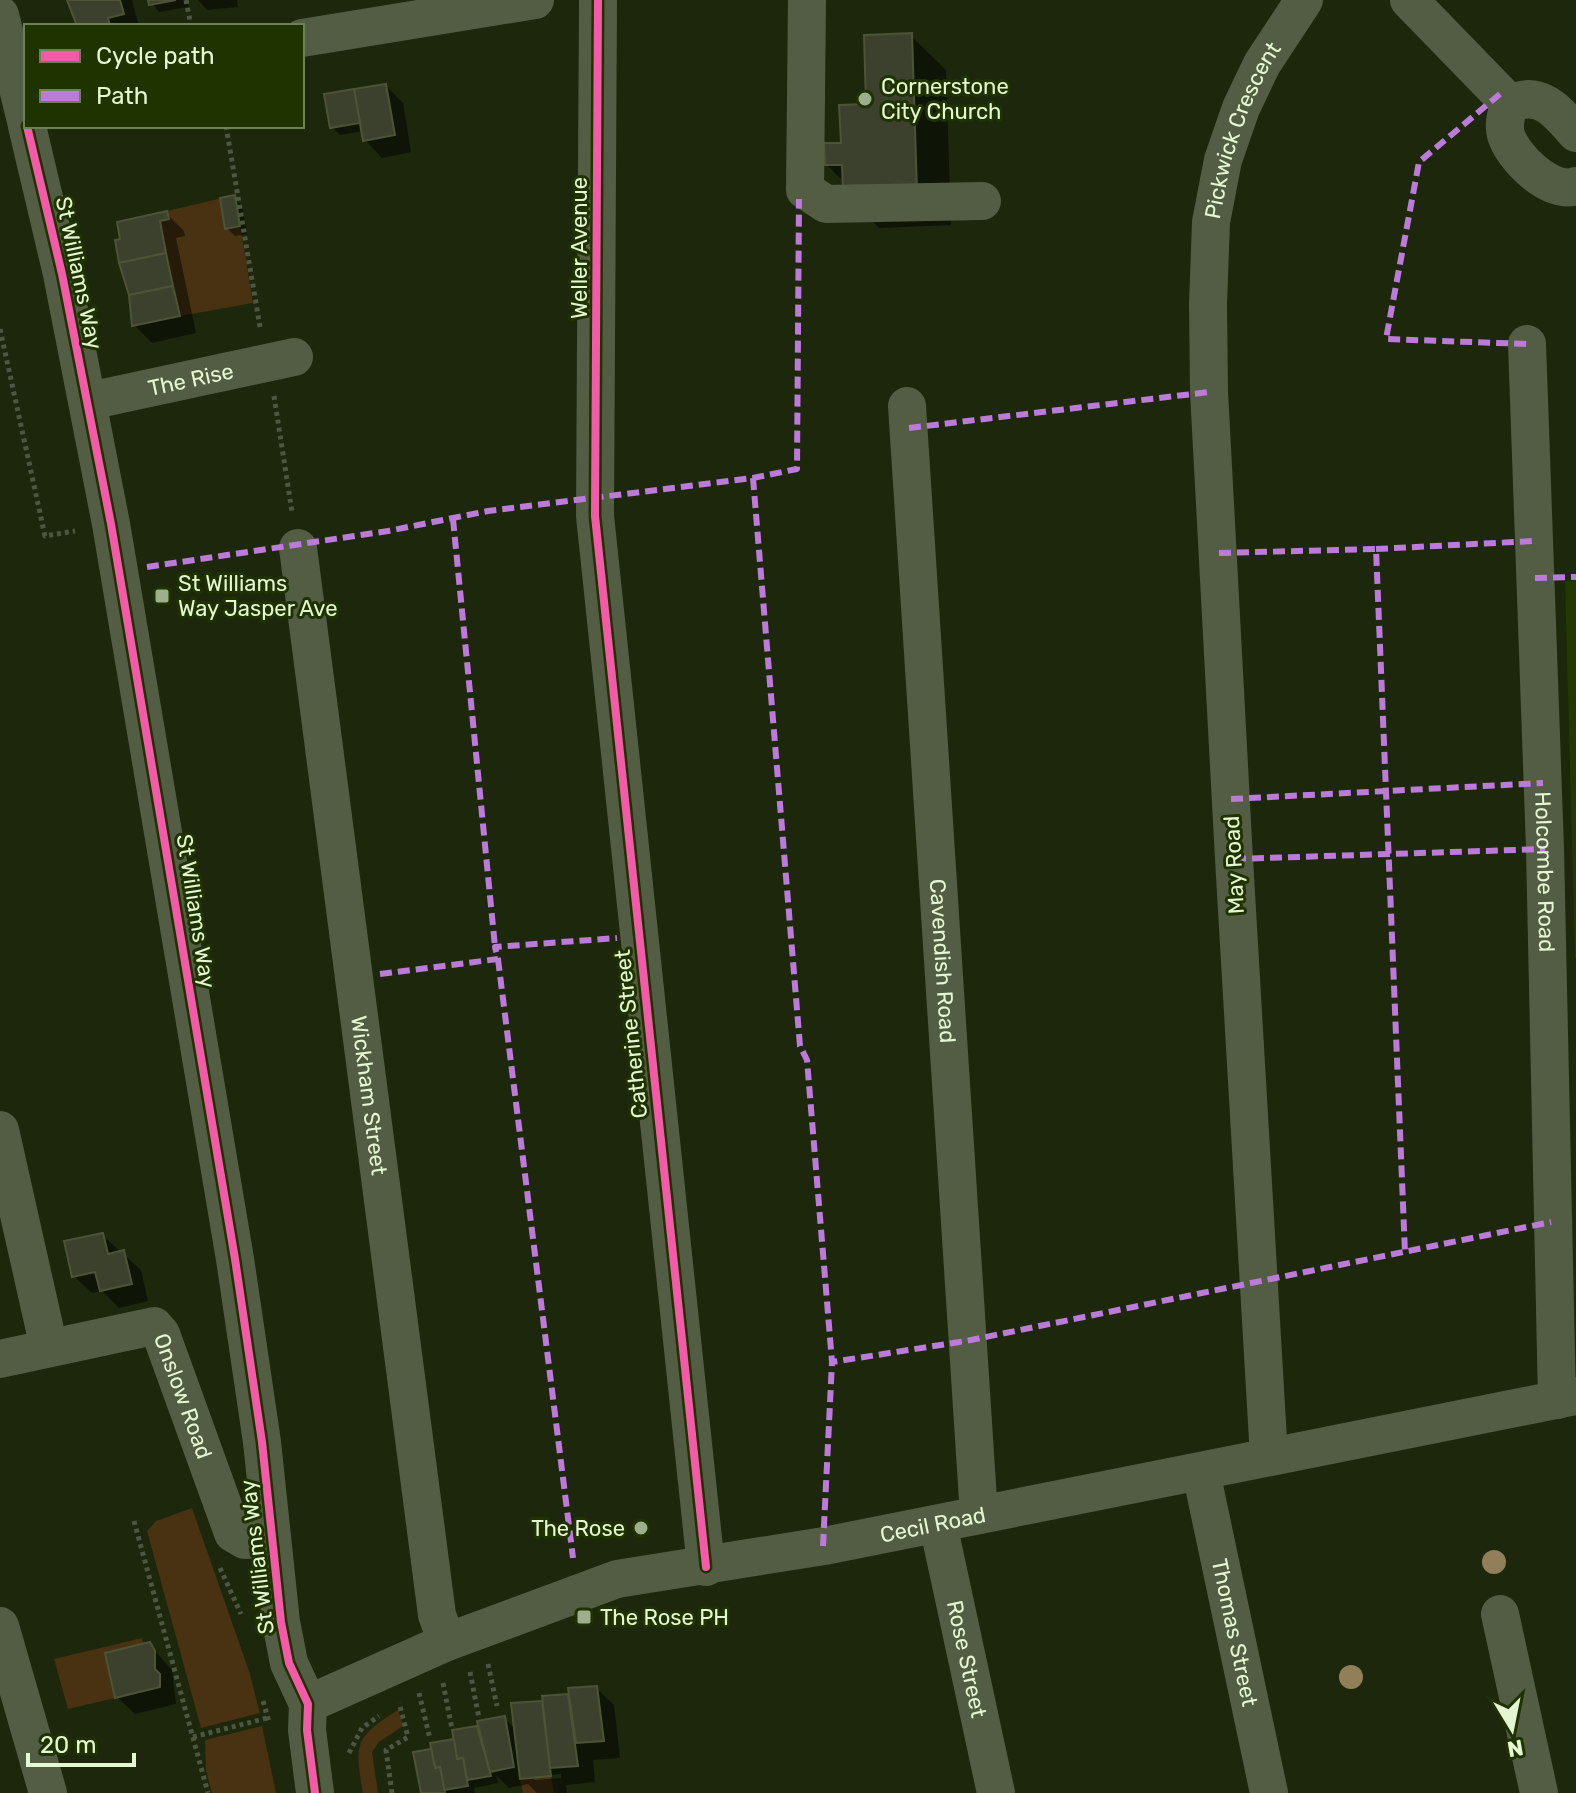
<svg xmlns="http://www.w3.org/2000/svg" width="1576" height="1793" font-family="Rubik,sans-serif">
<rect width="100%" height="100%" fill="#1c270c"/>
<polygon fill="#243802" points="1565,581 1576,581 1576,958 1575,958"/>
<g fill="#483212">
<polygon points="235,195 253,303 180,316 160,221 169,219 167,211"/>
<polygon points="192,1508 249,1671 260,1713 201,1728 147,1531 156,1521"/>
<polygon points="142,1638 143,1644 105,1653 115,1698 68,1709 54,1659"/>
<path d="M398,1710l5,16 -24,16 -7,10 6,41h-15c-9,-50 -8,-56 35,-83z"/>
<polygon points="262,1726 276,1793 212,1793 206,1770 205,1740"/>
<polygon points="551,1776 554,1793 523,1793 520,1779"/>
</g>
<g fill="#0007" fill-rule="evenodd">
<polygon points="71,0 132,0 139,26 79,26"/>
<polygon points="150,0 187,0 188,7 159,12"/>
<polygon points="198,0 237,0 238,7 207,10"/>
<polygon points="911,36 946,70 951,225 879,228 845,193 844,182 827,165"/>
<polygon points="386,86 403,103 411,152 382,158 365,140 363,131 340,135 332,127"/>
<polygon points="234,198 242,206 247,234 235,236 227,228"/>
<polygon points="167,214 184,231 185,236 176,238 196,333 152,343 134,325 134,307 117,242"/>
<polygon points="102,1235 141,1270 148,1301 119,1308 102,1291 92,1293 74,1276"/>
<polygon points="149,1644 172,1670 176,1704 135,1714 117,1697"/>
<path d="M596,1688l18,17 6,53 -27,2 2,22 -29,3 1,8h-30l-9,-9 -19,4 -13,-13 2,8 -24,5 1,5h-52l-7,-39 17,-3 44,-23 5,5 22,-15 12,12 -3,-25 31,-2v-5zM561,1774v4l-27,2v-4z"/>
</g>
<g fill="#3b412c" stroke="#4d5337" stroke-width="2">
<polygon points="67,0 120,0 124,14 108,18 110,26 77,26"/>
<polygon points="148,0 176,0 149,5"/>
<polygon points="912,33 917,192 843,194 842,165 825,165 824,143 841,143 839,105 866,104 864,35"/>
<polygon points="386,84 395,135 363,141 354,89"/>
<polygon points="354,89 360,123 330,128 324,94"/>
<polygon points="235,195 240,226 225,229 220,198"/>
<polygon points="167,211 169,219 160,221 166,253 119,263 115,240 120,239 117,222"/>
<polygon points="166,253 173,286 129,295 119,263"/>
<polygon points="173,286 180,316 132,326 129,295"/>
<polygon points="103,1233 108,1254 124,1250 132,1284 100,1291 95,1272 72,1277 64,1241"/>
<polygon points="150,1642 155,1651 155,1669 160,1674 160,1687 115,1698 105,1653"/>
<polygon points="597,1686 604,1741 576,1743 568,1688"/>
<polygon points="568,1694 578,1766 550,1768 542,1696"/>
<polygon points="542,1701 551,1776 520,1779 511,1703"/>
<polygon points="505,1716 514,1767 490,1772 477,1721"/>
<polygon points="477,1726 491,1776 467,1780 463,1758 457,1759 452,1730"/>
<polygon points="454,1739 457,1759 463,1758 468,1786 444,1790 440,1767 435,1768 430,1743"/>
<polygon points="431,1749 435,1768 440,1767 445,1793 421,1793 413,1752"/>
</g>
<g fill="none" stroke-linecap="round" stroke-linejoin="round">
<g stroke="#4c5641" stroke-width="5" stroke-dasharray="4 4" stroke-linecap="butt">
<polyline points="186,0 191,26"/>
<polyline points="226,126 260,327"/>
<polyline points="0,329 45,536 75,531"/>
<polyline points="274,396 292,512"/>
<polyline points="134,1521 208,1793"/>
<polyline points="220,1568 241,1614"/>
<polyline points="488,1664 497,1706"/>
<polyline points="470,1672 479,1718"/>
<polyline points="443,1683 452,1729"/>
<polyline points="419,1693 430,1739"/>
<polyline points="263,1701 269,1722"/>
<polyline points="193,1737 267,1718"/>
<polyline points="349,1753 362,1728 379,1716"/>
<polyline points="392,1793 386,1750 408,1737 399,1703"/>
</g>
<g stroke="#535d44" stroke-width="38">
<polyline points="598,0 595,516 706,1567"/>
<polyline points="807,0 805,190 826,204 982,201"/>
<polyline points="1409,0 1510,104"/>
<polyline points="0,15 26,121"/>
<polyline points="302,38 535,0"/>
<path d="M1510,104c-4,10 -7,20 -4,31 7,23 45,60 70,51"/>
<path d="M1510,104c30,-15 48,8 66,29"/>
<polyline points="27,126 62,274 111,524 235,1259 262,1442 281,1622 289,1663 308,1704 307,1730 315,1793"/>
<path id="s1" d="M1527,344l18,505 12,551"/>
<path id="s2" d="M89,401l205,-44"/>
<path id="s3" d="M907,406l72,1109"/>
<path id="s4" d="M298,548l139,1067 10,27"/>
<polyline points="0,1130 49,1348"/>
<path id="s5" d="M0,1359l154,-33 7,8 72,199 12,7 27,-1"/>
<path id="s6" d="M1269,1457l-35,-598 -25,-467 -1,-88 3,-82 12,-62 18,-52 21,-44 42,-64"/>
<path id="s7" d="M1201,1472l68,321"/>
<path id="s8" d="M938,1524l58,269"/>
<polyline points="1500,1614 1539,1793"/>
<polyline points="0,1626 48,1793"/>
<path id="s9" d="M308,1704l139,-62 170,-63 207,-33 752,-150"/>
</g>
<g stroke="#bd7bd9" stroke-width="6" stroke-dasharray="12 6" stroke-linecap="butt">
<polyline points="1500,94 1419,162 1386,339 1527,344"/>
<polyline points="909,428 1209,392"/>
<polyline points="753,478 800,1046 807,1060 832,1362 966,1341 1551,1222"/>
<polyline points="453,519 495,947"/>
<polyline points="1376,549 1534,541"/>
<polyline points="1219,553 1376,549 1405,1253"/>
<polyline points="147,567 388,531 488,511 753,478 797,469 799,199"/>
<polyline points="1535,578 1576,577"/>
<polyline points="1231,799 1543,783"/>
<polyline points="1234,859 1545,849"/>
<polyline points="498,959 573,1558"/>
<polyline points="380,974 498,959 495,947 617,938"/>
<polyline points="823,1546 832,1362"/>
</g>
<g stroke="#1f3300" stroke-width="13">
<g id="cycleway">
<polyline points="598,0 595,516 706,1567"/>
<polyline points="27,126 62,274 111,524 235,1259 262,1442 281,1622 289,1663 308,1704 307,1730 315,1793"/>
</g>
</g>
<use href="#cycleway" stroke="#f35aa7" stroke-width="8"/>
</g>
<g fill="#917f5a">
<circle cx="1494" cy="1562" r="12"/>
<circle cx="1351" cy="1677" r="12"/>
</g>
<g fill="#9fae8d" stroke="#1f3300" stroke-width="3">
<circle cx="865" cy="99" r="8"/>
<rect x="154" y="588" width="16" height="16" rx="4"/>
<circle cx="641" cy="1528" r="8"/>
<rect x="576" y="1609" width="16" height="16" rx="4"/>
</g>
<g text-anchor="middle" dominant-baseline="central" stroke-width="6" stroke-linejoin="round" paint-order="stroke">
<g font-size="22" fill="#e5f6d3" stroke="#1f3300" text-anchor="start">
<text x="881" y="86">Cornerstone<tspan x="881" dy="25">City Church</tspan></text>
<text x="178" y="583">St Williams<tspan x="178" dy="25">Way Jasper Ave</tspan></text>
<text x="625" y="1528" text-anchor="end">The Rose</text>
<text x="600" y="1617">The Rose PH</text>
</g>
<g font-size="22" fill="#e5f6d3" stroke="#1f3300">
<text stroke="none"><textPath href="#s6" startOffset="1334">Pickwick Crescent</textPath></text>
<text transform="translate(579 248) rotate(-90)">Weller Avenue</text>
<text transform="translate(79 273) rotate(78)">St Williams Way</text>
<text stroke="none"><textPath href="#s2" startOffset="104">The Rise</textPath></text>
<text transform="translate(1234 865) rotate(-93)">May Road</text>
<text stroke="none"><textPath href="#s1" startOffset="528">Holcombe Road</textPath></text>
<text transform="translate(196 911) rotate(81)">St Williams Way</text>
<text stroke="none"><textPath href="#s3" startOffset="556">Cavendish Road</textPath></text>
<text transform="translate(631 1034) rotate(-96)">Catherine Street</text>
<text stroke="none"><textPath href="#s4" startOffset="552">Wickham Street</textPath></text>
<text stroke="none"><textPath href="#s5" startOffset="234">Onslow Road</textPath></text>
<text stroke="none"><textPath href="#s9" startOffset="654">Cecil Road</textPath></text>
<text transform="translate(257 1557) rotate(-97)">St Williams Way</text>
<text stroke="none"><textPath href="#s7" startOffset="164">Thomas Street</textPath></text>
<text stroke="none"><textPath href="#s8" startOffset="138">Rose Street</textPath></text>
</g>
</g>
<rect x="24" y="24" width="280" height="104" fill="#1f3300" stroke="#6e8154" stroke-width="2"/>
<rect x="40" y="50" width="40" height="12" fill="#f35aa7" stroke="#6e8154" stroke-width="2"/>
<text x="96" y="64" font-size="24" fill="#e5f6d3">Cycle path</text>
<rect x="40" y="90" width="40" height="12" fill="#bd7bd9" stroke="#6e8154" stroke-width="2"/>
<text x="96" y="104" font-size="24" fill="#e5f6d3">Path</text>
<g transform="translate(1512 1729) rotate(170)" stroke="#1f3300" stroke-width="6" paint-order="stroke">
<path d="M0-6L14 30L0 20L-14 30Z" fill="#e5f6d3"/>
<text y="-12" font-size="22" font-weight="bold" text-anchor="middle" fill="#e5f6d3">N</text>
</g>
<path d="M28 1753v12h106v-12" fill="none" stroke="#e5f6d3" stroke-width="4"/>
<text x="40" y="1753" font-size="24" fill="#e5f6d3" stroke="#1f3300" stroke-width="6" paint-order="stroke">20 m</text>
</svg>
